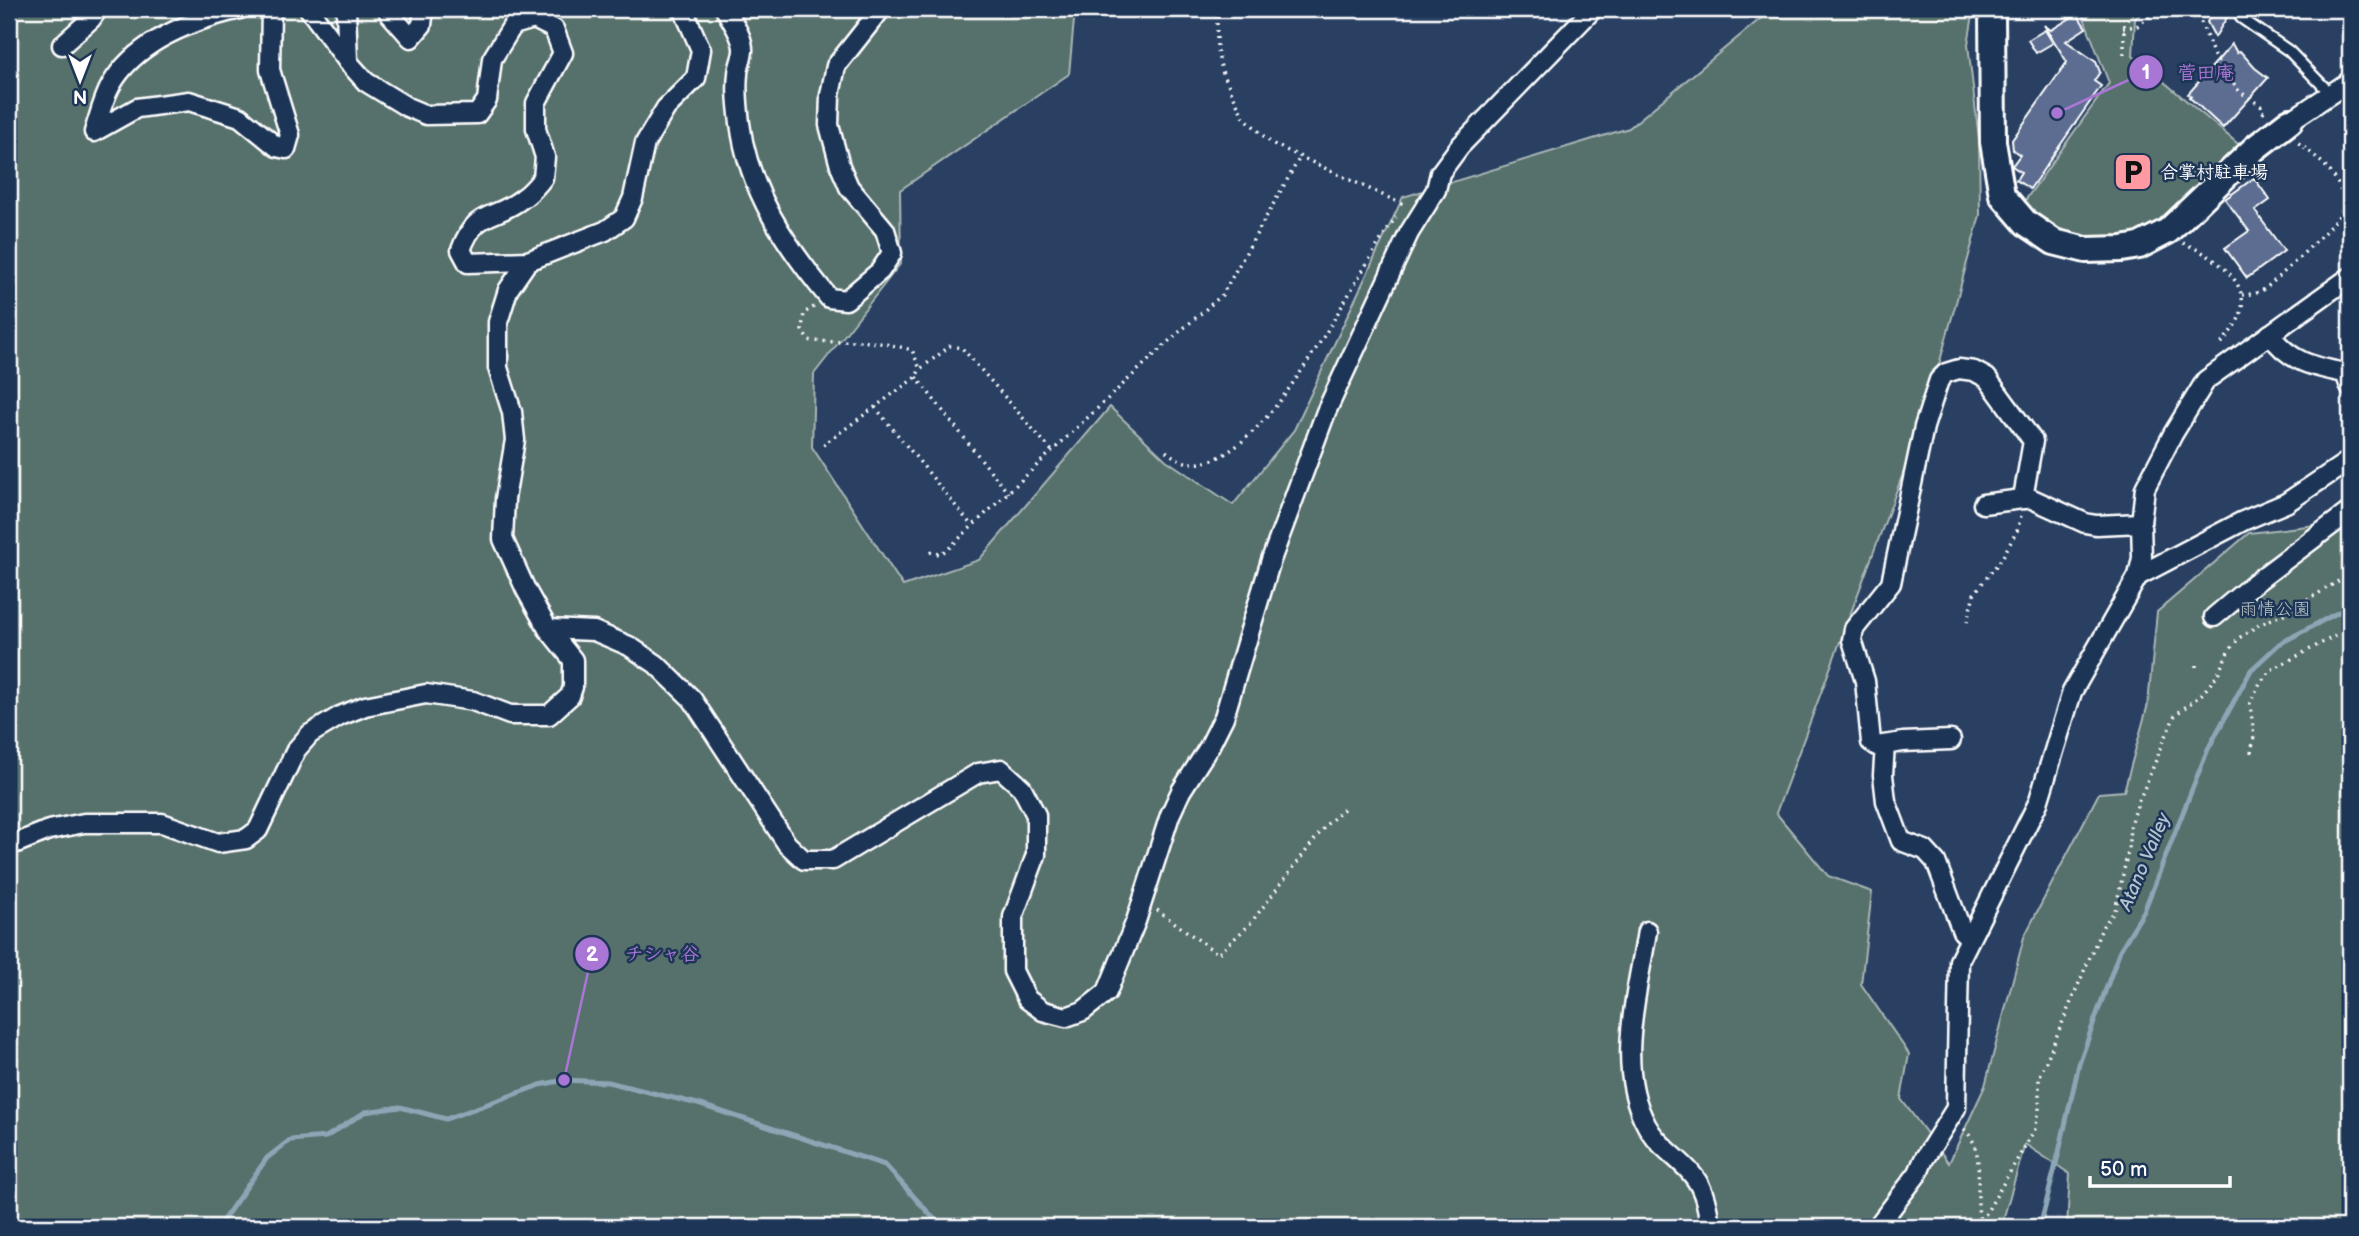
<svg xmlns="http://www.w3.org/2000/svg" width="2359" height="1236" font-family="'Balsamiq Sans','Klee One',sans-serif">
<rect width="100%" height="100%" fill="#294063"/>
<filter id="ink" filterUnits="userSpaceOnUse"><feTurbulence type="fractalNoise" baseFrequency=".0143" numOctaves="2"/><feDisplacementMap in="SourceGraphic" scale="14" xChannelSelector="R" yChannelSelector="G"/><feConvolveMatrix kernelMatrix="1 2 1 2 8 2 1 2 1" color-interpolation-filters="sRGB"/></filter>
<g filter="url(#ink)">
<g fill="#566f6c" stroke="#aab7b6" stroke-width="2">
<polygon points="9,9 1075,9 1069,74 900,190 901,263 814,374 812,447 903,586 979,560 1110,407 1166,460 1233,505 1294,430 1403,197 1629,128 1772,9 1974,9 1968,44 1979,140 1980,215 1926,412 1776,813 1828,876 1872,892 1861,984 1909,1054 1901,1099 1949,1163 1985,1086 2024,937 2099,793 2124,791 2148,704 2157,612 2249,533 2350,521 2350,1227 2067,1227 2070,1174 2025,1144 2001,1227 9,1227"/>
<path d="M2077,9h69l-11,10 -2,37 110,92 -86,76c-36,21 -79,22 -115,-1 -7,-5 -12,-14 -18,-21l85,-119 -27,-70z"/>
</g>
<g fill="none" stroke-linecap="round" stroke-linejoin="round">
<g stroke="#8ca6b6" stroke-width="5">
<polyline points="165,1227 168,1224 221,1223 267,1158 290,1140 326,1137 365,1112 400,1107 446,1119 540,1085 564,1080 608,1082 698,1104 885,1165 936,1221 1013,1227"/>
<polyline points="2040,1227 2059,1152 2079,1064 2120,950 2144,911 2208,749 2251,670 2279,644 2350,606"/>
</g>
</g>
<g fill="#5b6d91" stroke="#fff" stroke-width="2">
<polygon points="2215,9 2232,9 2215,37 2207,22"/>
<polygon points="2077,14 2086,28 2066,41 2096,62 2100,72 2094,81 2101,86 2030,189 2016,180 2021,172 2012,166 2020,155 2013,150 2012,140 2067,62 2044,25 2051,30"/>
<polygon points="2045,30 2053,43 2036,53 2028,40"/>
<polygon points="2232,44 2237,53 2240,51 2255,68 2268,78 2223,128 2189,97 2191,96 2188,94"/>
<polygon points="2254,178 2270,200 2255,211 2284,251 2247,278 2225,248 2249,231 2225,199"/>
</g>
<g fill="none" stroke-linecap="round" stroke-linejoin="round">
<g stroke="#fff" stroke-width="14">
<polyline id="lane" points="2239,9 2241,18 2289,51 2330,93"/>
</g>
<g stroke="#fff" stroke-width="23">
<g id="street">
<path d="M240,9c-47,11 -104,32 -129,76 -8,14 -12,32 -17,47l43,-24 52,-7 51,16 37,30 9,2 4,-14 -20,-65 1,-61"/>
<path d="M309,9l39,53 18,20 41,25 19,8 51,-1 10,-14 5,-41 21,-34 21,-6 20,10 9,24 -27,50v26l9,28 -2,21c-6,7 -12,15 -20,20 -29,23 -47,10 -62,52l7,13 60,-2 77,-30 19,-13 9,-20 12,-55 21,-35 30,-30 5,-28 -18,-41"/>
<polyline points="346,9 348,62"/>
<polyline points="388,9 389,13 411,38 422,25 424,9"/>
<path d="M725,9c6,11 17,26 18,39 1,8 -5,18 -5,26 -2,16 0,32 2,49 8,67 47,124 89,175l17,2 34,-29 12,-18 -7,-23 -36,-43 -9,-21 -11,-41 1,-30 6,-29 45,-57"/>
<polyline points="62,45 91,19 98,9"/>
<polyline points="2290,121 2350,81"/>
<path d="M2270,334c19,28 44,33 75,39l5,14"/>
<polyline points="1983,504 2030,498 2085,523 2096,525 2141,523"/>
<polyline points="2138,576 2243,521 2286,503 2350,460"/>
<polyline points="2214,617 2252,585 2350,511"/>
<polyline points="548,629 594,631 629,646 656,664 692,699 787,844 804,860 833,860 978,773 1001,769 1022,788 1036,815 1036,855 1013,917 1013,971 1027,999 1043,1011 1066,1017 1083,1011 1107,992 1136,921 1170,815 1181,791 1209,747 1224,717 1271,560 1326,412 1409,233 1436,190 1440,173 1460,146 1593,9"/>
<polyline points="1951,740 1903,742 1877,746 1871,742 1865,681 1852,640 1854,629 1891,583 1924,427 1939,380 1946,373 1959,369 1974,371 1987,378 2033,441 2024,492 2025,499"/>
<polyline points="1885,745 1883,775 1886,801 1901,841 1925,850 1936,862 1962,931 1969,938"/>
<polyline points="9,846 49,830 84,823 162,823 218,843 246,839 258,830 296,750 310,734 340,716 365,706 426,694 473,701 510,715 549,715 570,696 573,687 573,660 548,629 526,590 503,539 505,499 515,440 512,412 498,368 498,322 508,290 528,261"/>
<path d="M1647,931c-9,61 -33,136 0,195 13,25 45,38 55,65 5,11 6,24 9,36"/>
<polyline points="1877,1227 1918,1173 1924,1159 1956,1108 1959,961 2038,803 2072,692 2138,576 2142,558 2141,523 2145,488 2173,434 2206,380 2350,277"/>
</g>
</g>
<g stroke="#fff" stroke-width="30">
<polyline id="secondary" points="1992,9 1993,142 2002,195 2026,223 2054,242 2086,250 2122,249 2139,246 2168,231 2255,148 2290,121"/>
</g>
<g stroke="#fff" stroke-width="3.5" stroke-dasharray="2 5" stroke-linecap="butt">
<polyline points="1217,9 1217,50 1222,71 1243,116 1271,143 1404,205"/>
<polyline points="2196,9 2214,56 2239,91 2261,106 2263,112 2267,110"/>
<polyline points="2123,28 2137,26 2159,9"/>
<polyline points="2124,54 2124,24 2136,9"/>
<path d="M2183,243c25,10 64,34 59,66 -3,15 -15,26 -23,38"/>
<path d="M2242,295c6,-1 15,-1 21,-5 12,-8 70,-64 77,-76 2,-4 4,-10 3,-15 -5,-27 -27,-42 -47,-58"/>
<path d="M814,307l-10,6 -2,17 6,10c17,3 32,1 50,1 19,1 36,4 54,9l8,19 30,-23 12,2 90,103"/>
<polyline points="916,377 1008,493"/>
<polyline points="875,407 972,526"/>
<polyline points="823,445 916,377 920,369"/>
<path d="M1166,451c10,8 21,14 34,12 74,-10 154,-188 196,-246"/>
<polyline points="930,552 939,554 947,550 1169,341 1222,295 1300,157"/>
<polyline points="1967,622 1974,594 2002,558 2017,531 2021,516"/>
<polyline points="2196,665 2196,670"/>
<polyline points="2251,753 2254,737 2250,703 2260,683 2271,670 2350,628"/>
<polyline points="1157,910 1218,954 1250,924 1326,825 1346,807"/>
<path d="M1964,1129c24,22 9,63 16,92"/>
<polyline points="1978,1227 2035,1129 2039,1111 2039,1078 2103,926 2115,911 2128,851 2130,828 2138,803 2175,715 2201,695 2217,676 2228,652 2239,638 2260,624 2286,613 2350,574"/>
</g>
<use href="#lane" stroke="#1d3557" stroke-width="9"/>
<use href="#street" stroke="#1d3557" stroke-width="18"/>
<use href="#secondary" stroke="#1d3557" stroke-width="24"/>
</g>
</g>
<defs>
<g id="parking-square" transform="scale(2.0125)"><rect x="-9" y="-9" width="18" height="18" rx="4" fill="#ff9aa2" stroke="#1d3557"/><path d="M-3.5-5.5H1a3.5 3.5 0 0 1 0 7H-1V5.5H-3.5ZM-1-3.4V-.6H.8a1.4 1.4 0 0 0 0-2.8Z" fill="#111"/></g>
</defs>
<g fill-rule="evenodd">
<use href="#parking-square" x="2133" y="172"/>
</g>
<g text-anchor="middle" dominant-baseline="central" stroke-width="5" stroke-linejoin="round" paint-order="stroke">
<g font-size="18" font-weight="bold" fill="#fff" stroke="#1d3557" text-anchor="start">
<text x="2160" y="172">合掌村駐車場</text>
</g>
<g font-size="18" fill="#bbc5c4" stroke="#1d3557">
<text x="2275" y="609">雨情公園</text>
</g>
<g font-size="19" font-style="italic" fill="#b3c4cf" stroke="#1d3557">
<text transform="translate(2145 862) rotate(-67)">Atano Valley</text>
</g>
</g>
<path fill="none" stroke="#a976d5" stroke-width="2.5" d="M2057 113L2146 72M564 1080L592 954"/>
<g fill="#a976d5" stroke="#1d3557" stroke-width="2.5">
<circle cx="2057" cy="113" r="7"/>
<circle cx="564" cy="1080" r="7"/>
<circle cx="2146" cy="72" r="18"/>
<circle cx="592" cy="954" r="18"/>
</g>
<g font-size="21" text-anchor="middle" font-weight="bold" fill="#fff">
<text x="2146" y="79">1</text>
<text x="592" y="961">2</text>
</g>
<g font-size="19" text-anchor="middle" font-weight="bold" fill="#a976d5" stroke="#1d3557" stroke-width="5" stroke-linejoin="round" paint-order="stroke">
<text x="2206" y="79">菅田庵</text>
<text x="662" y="960">チシャ谷</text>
</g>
<rect width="2359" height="1236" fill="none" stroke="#1d3557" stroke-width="35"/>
<rect x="18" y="18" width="2324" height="1201" fill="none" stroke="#fff" stroke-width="2.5" filter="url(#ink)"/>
<g transform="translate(80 80) rotate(180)" stroke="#1d3557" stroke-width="5" paint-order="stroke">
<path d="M0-5L12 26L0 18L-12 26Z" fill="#ffffff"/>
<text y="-10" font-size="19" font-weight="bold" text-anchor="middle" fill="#ffffff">N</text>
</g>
<path d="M2090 1176v10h140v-10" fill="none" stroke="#ffffff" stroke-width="3.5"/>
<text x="2100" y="1176" font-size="21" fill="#ffffff" stroke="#1d3557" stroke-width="5" paint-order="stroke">50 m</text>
</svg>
